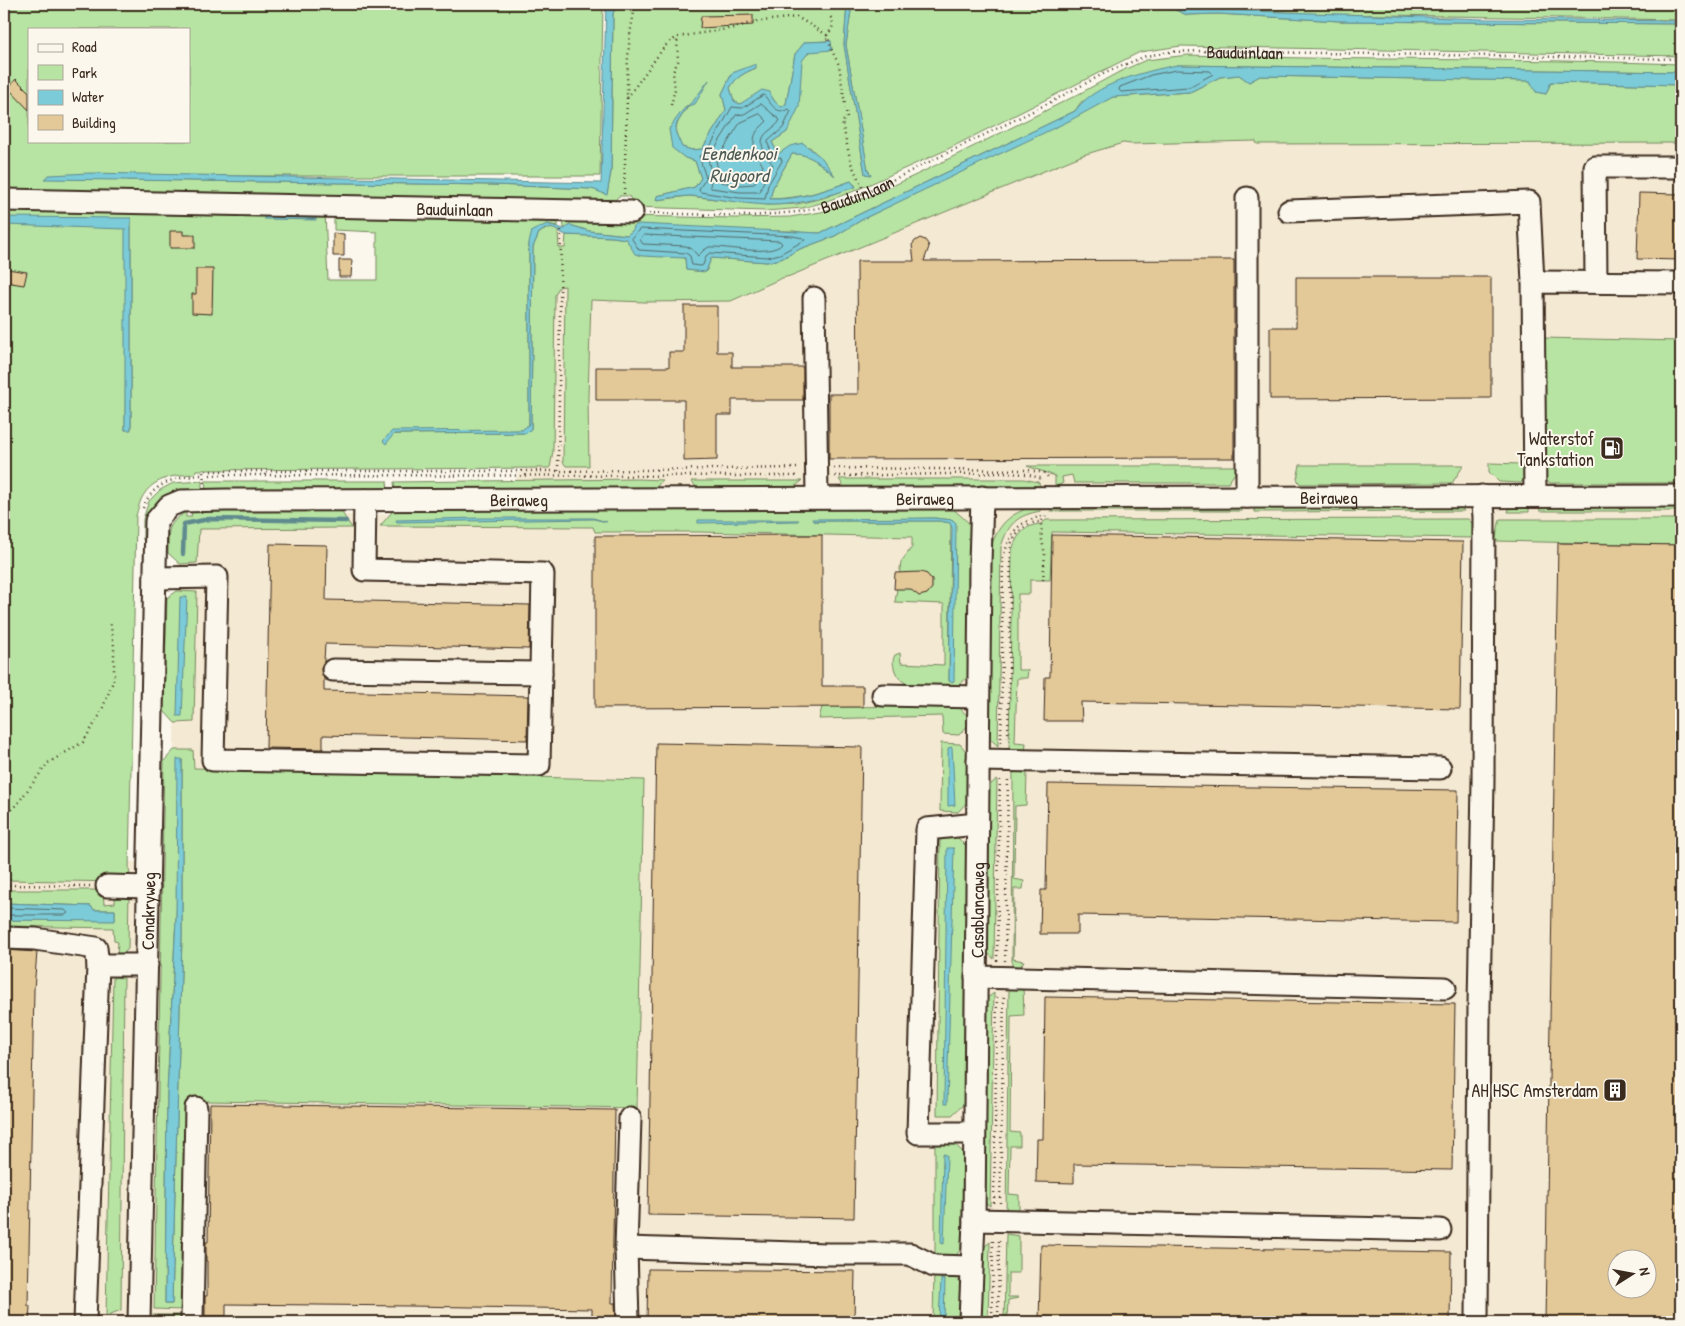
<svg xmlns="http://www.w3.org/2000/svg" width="1685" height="1326" font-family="'Patrick Hand',sans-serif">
<rect width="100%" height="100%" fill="#fbf7ec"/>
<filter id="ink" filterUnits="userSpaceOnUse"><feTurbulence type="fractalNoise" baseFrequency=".02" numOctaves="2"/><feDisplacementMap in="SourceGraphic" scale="10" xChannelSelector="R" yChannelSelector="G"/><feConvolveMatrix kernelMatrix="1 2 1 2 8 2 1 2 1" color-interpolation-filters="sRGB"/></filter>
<g filter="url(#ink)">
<path fill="#f4e9d3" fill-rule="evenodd" d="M1130,111l551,10v1201h-1677v-464l168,5 6,-336 13,-10 297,-4 17,-15 30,-53 -8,-217 213,21zM1618,1258h30v30h-30z"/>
<g fill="#b7e4a2" stroke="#798760" fill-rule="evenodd">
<path d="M4,4h599l-3,172h-472v4l365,5 99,4 15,5 4,-22 2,-159 5,-9h229l-3,40 21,130h5l-2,-3 -22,-126 6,-41h310l25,11 30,-1 123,7 341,3v32l-500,-10 -41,6 -196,99 -92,41 -31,11 -18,5 -37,3 -134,-4v-6l-3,-5h-10l-9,9 -52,10v11l-11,-2 -18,19v181l-7,6 -128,4 133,-1 4,-4 2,-182 6,-14c7,-4 12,-7 19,-2l1,17h6l1,-13 47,2 13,2 59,19 1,12 20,2 5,-14 56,4 14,-3 19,-10 35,-13 30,-18 248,-121 77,-5 30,-15 19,-2 10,7 11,-6 270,5 6,11 10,2 5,-12 130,3v58l-424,1 -1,-3 -125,3 -8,-1 -40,12 -293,121 -8,2 -51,23 -86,1 -54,-2 -3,97 1,69h-23l-3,-4 2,-176 -6,1 -4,8 -2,156 -3,17 -354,2 -1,4c-18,1 -39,3 -50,19 -5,6 -7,16 -9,23l-7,353 1,6 -6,7 -120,-2zM29,29h160v112h-160zM826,38l5,3 -22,11 -7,8 -15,72 -15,10 6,12 5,-3 27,-4 24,28c-14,-10 -23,-22 -42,-21l-19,33 -3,12c32,-1 51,-7 81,-18l5,5 -33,12 -26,6 -29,1 -79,-9 -32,4v-4l38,-9 6,-9 -6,-17 -10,-3 -16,-29 18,-24 1,2c-11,16 -17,21 -6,40l10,3 10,-1 24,-39 -4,-16 10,-21 24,-5c-12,5 -20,9 -26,20l4,13 5,3 32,-8 6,8 5,3 4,-3 9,-50 10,-12 22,-1zM325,211h9v19l43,2v48h-49zM131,218v211l-6,1 2,-211z"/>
<polygon points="1176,4 1681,4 1681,20 1328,14 1225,10 1189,10"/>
<path d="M1188,55c164,6 329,3 493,9v8l-504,-7 -96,37 -6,9 -255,122h-14l-12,-2 -161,-1 -5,5 -39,-4 -19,-6 -6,4 -1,-14 173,3 54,-1 31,-5 50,-16 47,-22 157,-78 44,-24 27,-12z"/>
<polygon points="1542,338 1681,341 1681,483 1550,483 1545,480"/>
<polygon points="1489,463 1522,464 1527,474 1521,483 1499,482 1489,472"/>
<polygon points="1300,465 1464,465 1452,483 1300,484 1297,479"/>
<polygon points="1027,466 1240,466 1228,483 1074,483 1072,475 1062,477 1063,483 1055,487 1055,476"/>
<polygon points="638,479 662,480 655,489 395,491 394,482"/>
<polygon points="839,479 1024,479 1038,482 1043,489 846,490"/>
<polygon points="202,481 202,490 186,490 171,494 154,506 146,522 145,540 143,540 143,519 149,501 160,490 173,483"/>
<polygon points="205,481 387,481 388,491 206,491"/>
<polygon points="691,481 802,481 793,488 699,490"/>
<polygon points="1681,502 1681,511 1540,511 1539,503"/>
<rect x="1051" y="503" width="191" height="8"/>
<polygon points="1457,503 1464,511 1255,512 1254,505"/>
<polygon points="1511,503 1529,503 1529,512 1508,512"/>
<path d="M1042,504l-1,7c-24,4 -33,13 -40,36l-3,199 -11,-10 3,-187c10,-29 22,-37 52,-45z"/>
<path d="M337,505l15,23 -153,1 -2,34 -17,1 -12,-11c1,-22 -3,-28 18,-41v5h5l1,-6z"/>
<path d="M397,506h553l20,18 3,7 -3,143 -13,14c-19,0 -54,5 -62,-17 -2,-6 -3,-11 0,-16l5,-2 1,10 43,2v-61l-49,-2 6,-40 11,-15v-10l-213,-5h-104l-2,-5 -213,-1zM934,518l19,2 -1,162 -3,-1 2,-158 -12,-2h-126z"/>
<path d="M1468,519l7,7v12l-423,-6 -2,48h-20v14h-12v76h10l-1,8h-10l-2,64 11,1 -1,10h-16l3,-202c4,-16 14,-27 30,-27l4,-4z"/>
<polygon points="1500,519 1681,519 1681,545 1495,541"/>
<polygon points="177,591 197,592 194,722 175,723 164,711 167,598"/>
<polygon points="958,706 972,721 959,735 943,734 942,716 819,719 822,707"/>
<polygon points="941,743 960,744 970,756 970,799 958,812 940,811"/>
<path d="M174,750h19l1,18 450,12 -7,328 -431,-7 -19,1 -4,208 -29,-1 10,-548zM182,760v176l-10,368h-7l2,-211 9,-175z"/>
<polygon points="1013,772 1027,773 1026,805 1015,806 1014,879 1024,881 1023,889 1014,889 1013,959 1024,961 1020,967 1012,968"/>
<polygon points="997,779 994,959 983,949 985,789"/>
<polygon points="956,836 968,848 965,1103 952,1115 937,1115 940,837"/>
<polygon points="4,890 103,890 104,904 115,903 115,892 129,892 128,949 123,954 117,955 118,942 114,941 113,928 4,926 4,920 115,920 115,910 94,910 91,906 4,903"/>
<polygon points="113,977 124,978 121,1310 106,1316"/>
<polygon points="1009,986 1023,986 1024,1015 1011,1016 1010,1132 1020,1133 1020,1146 1010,1146 1009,1194 1019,1195 1019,1216 1006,1216"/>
<polygon points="994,993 990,1206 980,1199 982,1002"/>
<polygon points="949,1139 964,1153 961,1249 950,1263 935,1262 935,1141"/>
<polygon points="1006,1234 1019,1236 1019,1273 1008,1273 1008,1297 1018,1297 1018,1298 1008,1300 1007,1321 1018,1322 1004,1322"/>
<polygon points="990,1242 988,1322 977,1322 979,1251"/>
<polygon points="934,1271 950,1271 961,1284 961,1322 933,1322"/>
<rect x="153" y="1315" width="31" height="7"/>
</g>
<g fill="#7bcbd8" stroke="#618b8e">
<polygon points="606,4 618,4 613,13 611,172 607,195 592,189 493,185 44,179 49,175 90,173 601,183"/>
<polygon points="847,4 852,4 846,45 868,170 871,175 865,174 844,45"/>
<polygon points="1162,4 1176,4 1189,10 1225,10 1484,19 1681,21 1681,24 1340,21 1217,14 1187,15"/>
<path d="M831,41l1,9 -23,2 -7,9 -3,46 -12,25 -15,10 6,12 12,-8 13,-3 19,15 13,18c-13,-11 -25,-23 -43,-22l-19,33 -3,12c28,1 54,-8 81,-18l5,6c-29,9 -58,19 -89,18 -26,-1 -51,-7 -76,-9 -11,0 -24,3 -35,4l1,-4 38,-9 6,-9 -6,-17 -10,-3 -13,-10 -3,-19 13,-18 12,-11 15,-20 -14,24 -7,2 -11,17 -2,8 7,16 10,3 10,-1 24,-39 -4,-16 10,-21 24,-9v4c-12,5 -20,9 -26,20l4,13 6,3 22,-14 8,2c2,7 6,12 12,15l4,-3 9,-50 10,-12z"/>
<path d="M1177,65l504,7v13l-130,-3 -5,12 -10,-2 -6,-11 -270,-5 -11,6 -10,-7 -19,2 -30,15 -77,5 -44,24 -204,97 -30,18 -35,13 -19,10 -14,3 -56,-4 -5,14 -20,-2 -1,-12 -43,-2 -7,-2 -9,-15 -13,-2 -47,-2 -12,-6 -7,-1 -8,5 -6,14 -2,182 -4,4 -133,1 -8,10 -3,-3 9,-10 130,-1 7,-6v-181l3,-12 15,-7 17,5 6,-4 19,6 38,4 6,-5 1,-4 5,-2 181,9 255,-122c18,-27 71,-40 102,-46z"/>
<polygon points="264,216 316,218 316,220 264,219"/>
<polygon points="4,217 131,218 131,430 125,430 125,229 4,225"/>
<polygon points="479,518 593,518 607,522 594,519 397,522 396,520"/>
<polygon points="934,518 953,520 956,523 954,681 952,682 949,681 952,528 950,523 939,521 813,521 812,519"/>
<polygon points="698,520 799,520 798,521 698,523"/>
<polygon points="180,597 187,597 182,716 177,716"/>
<polygon points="952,747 955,805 948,806 948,748"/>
<polygon points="177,759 182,759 182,936 172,1304 165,1304 167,1093 176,918"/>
<polygon points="947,848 954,848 947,1104 944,1104"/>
<polygon points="4,903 91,906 94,910 115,910 115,921 4,920"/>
<polygon points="943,1154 947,1155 944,1244 941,1243"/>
<polygon points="941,1279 945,1280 944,1322 939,1322"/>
</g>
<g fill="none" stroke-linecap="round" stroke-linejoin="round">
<g stroke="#556a68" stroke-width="1">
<polygon points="1177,70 1210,71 1213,74 1189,87 1121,92 1119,90 1120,87 1151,75"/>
<path d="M764,95c7,8 12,21 25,14l2,2 -8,17 -15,13v3l5,12 8,2 1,3 -14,24 -3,14 -26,-1 -39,-6 -1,-3 7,-11 -7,-22 8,-4 25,-45 10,1z"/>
<path d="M761,104l19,16c-2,5 -7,7 -11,11 -14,10 -4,23 4,34l-10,18 -3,9h-20l-29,-4 -1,-2 2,-10 -4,-17 28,-44 8,-1z"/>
<path d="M760,114l7,7c-3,3 -6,6 -9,9 -9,12 -1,25 5,36l-9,18 -14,1 -19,-3 -5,-21 24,-38z"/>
<polygon points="640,229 793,236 803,238 805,240 780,254 767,257 710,253 706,256 703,265 701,266 692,265 690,256 686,253 639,250 632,239"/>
<path d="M644,235l136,6 2,3c-11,13 -55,2 -73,3l-5,3 -6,6 -6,-7 -6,-3 -43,-2 -3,-4z"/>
<polyline points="4,908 65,910 68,913 65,915 4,915"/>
</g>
<polyline stroke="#618b8e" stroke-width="4.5" points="183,554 184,524 209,519 346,521"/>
</g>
<g fill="#e3c898" stroke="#3b2a1e" fill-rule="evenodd">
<polygon points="753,15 753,25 700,28 701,16"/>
<polygon points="16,79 29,92 29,110 8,88"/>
<polygon points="1639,193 1681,194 1681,260 1637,259"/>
<polygon points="170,231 183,231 183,235 195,235 195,248 170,248"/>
<polygon points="333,233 344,234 344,256 333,256"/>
<polygon points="920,238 925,240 928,244 929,247 924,261 1234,260 1234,458 829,459 829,394 858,394 857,261 914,261 912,245 915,241"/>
<polygon points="339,260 352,260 351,277 339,277"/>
<polygon points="7,269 27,272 24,285 5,282"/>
<polygon points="196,269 213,269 212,314 192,313 192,294 196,294"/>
<polygon points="1296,277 1491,277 1491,398 1270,399 1270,327 1296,327"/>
<polygon points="684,306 717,306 717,352 732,352 732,367 803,367 803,400 732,400 732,415 717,415 717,460 684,461 684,400 596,400 596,367 669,367 669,352 684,352"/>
<polygon points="822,535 822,686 863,686 863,707 595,708 595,536"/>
<polygon points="1052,535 1463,542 1460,709 1081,702 1082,721 1044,721 1045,677 1050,677"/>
<path d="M1558,543l123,2v777h-136zM1618,1258h30v30h-30z"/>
<polygon points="270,544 327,545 326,600 530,605 529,649 325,644 324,661 321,669 324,678 324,691 528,696 527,740 323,735 323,749 266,748"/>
<polygon points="921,572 927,574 932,580 932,588 927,594 919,596 910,589 894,589 895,573"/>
<polygon points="656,743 862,747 854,1218 648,1215"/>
<polygon points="1048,784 1458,790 1456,922 1078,915 1078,934 1040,934 1041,890 1046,890"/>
<polygon points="4,950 37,952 34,989 28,1306 30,1306 29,1322 4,1322"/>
<polygon points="1045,997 1455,1004 1452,1170 1074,1164 1074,1183 1036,1182 1037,1139 1043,1139"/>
<polygon points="210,1104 615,1110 612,1303 615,1303 616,1322 592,1322 592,1309 409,1306 226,1304 226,1316 205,1316 205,1296 207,1296 207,1261 206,1261 206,1242 208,1242"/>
<polygon points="1041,1245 1451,1252 1450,1322 1039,1322"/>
<polygon points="648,1269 855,1271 854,1322 647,1322"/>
</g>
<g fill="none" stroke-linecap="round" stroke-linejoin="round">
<g stroke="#3b2a1e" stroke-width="25">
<g id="minor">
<polyline points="1247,198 1247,497"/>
<path id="s2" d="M4,200l628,12"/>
<polyline points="1289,211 1529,202 1533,282"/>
<polyline points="1596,282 1595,167 1681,167"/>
<polyline points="814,298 817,497"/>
<polyline points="1535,496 1533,282 1681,283"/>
<polyline points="155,578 217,577 213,760 539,765 543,574 364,570 365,500"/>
<polyline points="333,670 541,673"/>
<polyline points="883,695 978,697"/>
<polyline points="978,760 1440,768"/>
<polyline points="107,886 149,887"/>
<polyline points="4,938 35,939 96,948 98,965"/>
<polyline points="976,977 1445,988"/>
<polyline points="974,1133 918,1133 927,829 977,824"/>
<polyline points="974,1220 1440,1230"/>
<polyline points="626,1248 828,1254 910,1254 934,1266 971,1267"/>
<polyline points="85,1322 98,965 147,965"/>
<path id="s3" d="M139,1322l17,-801 13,-15 12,-5 45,-1 1455,-4"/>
<polyline points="192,1322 196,1108"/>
<polyline points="628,1322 626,1248 630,1118"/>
<path id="s4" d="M970,1322l4,-102 6,-656 2,-67"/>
<polyline points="1477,1322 1479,1005 1483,781 1484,516 1482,496"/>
</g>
</g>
<g stroke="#3b2a1e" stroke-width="2.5" stroke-dasharray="1 4" stroke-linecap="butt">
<path d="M636,4c-8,31 -9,62 -9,94l38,-52 12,-9 57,-9 19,-6 44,-5 30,18c6,-7 8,-11 3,-19"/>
<polyline points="827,35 832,51 839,65 847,118 842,122 851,163 865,193"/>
<polyline points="671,105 675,89 673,72 678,61 677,38"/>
<polyline points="624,194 627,98"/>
<path id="s1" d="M649,213l101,3 47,-4 26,-5 47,-16 179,-88 56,-30 41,-17 23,-4 32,-1 480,8"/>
<polyline points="834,468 1028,470 1045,473 1050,480"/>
<polyline points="558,471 561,227"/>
<polyline points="835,476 1002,473 1026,474 1043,479"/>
<polyline points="204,483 203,471 558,471 798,468"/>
<path d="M143,508c10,-26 33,-31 58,-33l598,1"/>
<polyline points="1043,580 1045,554 1042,541 1041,522 1046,516"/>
<path d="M1001,743l2,-186c9,-25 11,-33 39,-41"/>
<path d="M1008,743l3,-199c7,-13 15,-22 30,-22"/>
<polyline points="4,817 18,803 48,763 83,742 100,715 114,679 114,646 110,621"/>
<polyline points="4,885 90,886"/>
<polyline points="997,961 1000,776"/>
<polyline points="1005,961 1008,779"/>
<polyline points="994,1203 997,994"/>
<polyline points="1000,1203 1004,994"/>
<polyline points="992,1322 993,1239"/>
<polyline points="998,1322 999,1239"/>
</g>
<use href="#minor" stroke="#fbf7ec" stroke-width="21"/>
</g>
</g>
<defs>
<g id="fuel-square" transform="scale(1.25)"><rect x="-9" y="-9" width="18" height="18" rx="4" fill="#3b2a1e" stroke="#fbf7ec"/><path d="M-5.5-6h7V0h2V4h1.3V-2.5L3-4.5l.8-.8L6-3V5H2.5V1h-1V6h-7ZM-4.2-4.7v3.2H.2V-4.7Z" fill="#fff"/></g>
<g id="building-square" transform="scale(1.25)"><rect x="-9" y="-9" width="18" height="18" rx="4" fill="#3b2a1e" stroke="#fbf7ec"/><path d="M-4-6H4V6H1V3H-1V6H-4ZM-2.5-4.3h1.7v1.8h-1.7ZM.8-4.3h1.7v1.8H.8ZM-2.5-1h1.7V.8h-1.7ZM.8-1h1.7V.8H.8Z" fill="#fff"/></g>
</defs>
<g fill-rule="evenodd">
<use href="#fuel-square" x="1612" y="448"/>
<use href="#building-square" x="1615" y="1090"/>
</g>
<g text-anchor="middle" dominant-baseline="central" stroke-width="4" stroke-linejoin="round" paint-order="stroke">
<g font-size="18" fill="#3b2a1e" stroke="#fbf7ec">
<text stroke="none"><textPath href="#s1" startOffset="631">Bauduinlaan</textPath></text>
<text stroke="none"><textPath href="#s1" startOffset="211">Bauduinlaan</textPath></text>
<text stroke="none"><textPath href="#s2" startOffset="451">Bauduinlaan</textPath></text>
<text stroke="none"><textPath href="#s3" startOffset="1578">Beiraweg</textPath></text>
<text stroke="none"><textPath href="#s3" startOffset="1982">Beiraweg</textPath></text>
<text stroke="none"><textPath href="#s3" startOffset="1172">Beiraweg</textPath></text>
<text stroke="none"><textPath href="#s4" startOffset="412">Casablancaweg</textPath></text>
<text stroke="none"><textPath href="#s3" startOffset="411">Conakryweg</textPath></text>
</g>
<g font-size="18" fill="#3b2a1e" stroke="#fbf7ec" text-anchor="end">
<text x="1594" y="438">Waterstof<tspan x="1594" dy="21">Tankstation</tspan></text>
<text x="1598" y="1090">AH HSC Amsterdam</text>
</g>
<g font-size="19" font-style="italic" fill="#4e5a56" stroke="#fbf7ec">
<text x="739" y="153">Eendenkooi<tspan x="739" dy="22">Ruigoord</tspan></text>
</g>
</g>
<rect width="1685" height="1326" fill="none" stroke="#fbf7ec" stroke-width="20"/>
<rect x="10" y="10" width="1665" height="1306" fill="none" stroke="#3b2a1e" stroke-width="2" filter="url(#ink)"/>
<rect x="28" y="28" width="162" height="115" fill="#fbf7ec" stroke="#aea59a"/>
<rect x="38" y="44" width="25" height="8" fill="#fbf7ec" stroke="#aea59a"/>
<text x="72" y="52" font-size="15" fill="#3b2a1e">Road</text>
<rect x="38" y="65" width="25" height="15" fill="#b7e4a2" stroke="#aea59a"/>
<text x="72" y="78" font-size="15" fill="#3b2a1e">Park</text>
<rect x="38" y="90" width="25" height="15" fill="#7bcbd8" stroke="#aea59a"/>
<text x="72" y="102" font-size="15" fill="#3b2a1e">Water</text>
<rect x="38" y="115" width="25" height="15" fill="#e3c898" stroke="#aea59a"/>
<text x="72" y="128" font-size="15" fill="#3b2a1e">Building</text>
<g transform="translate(1632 1274) rotate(79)"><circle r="24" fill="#fbf7ec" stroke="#aea59a"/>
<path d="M0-4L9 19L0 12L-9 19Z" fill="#3b2a1e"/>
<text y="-8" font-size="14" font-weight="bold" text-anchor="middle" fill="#3b2a1e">N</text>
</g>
</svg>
